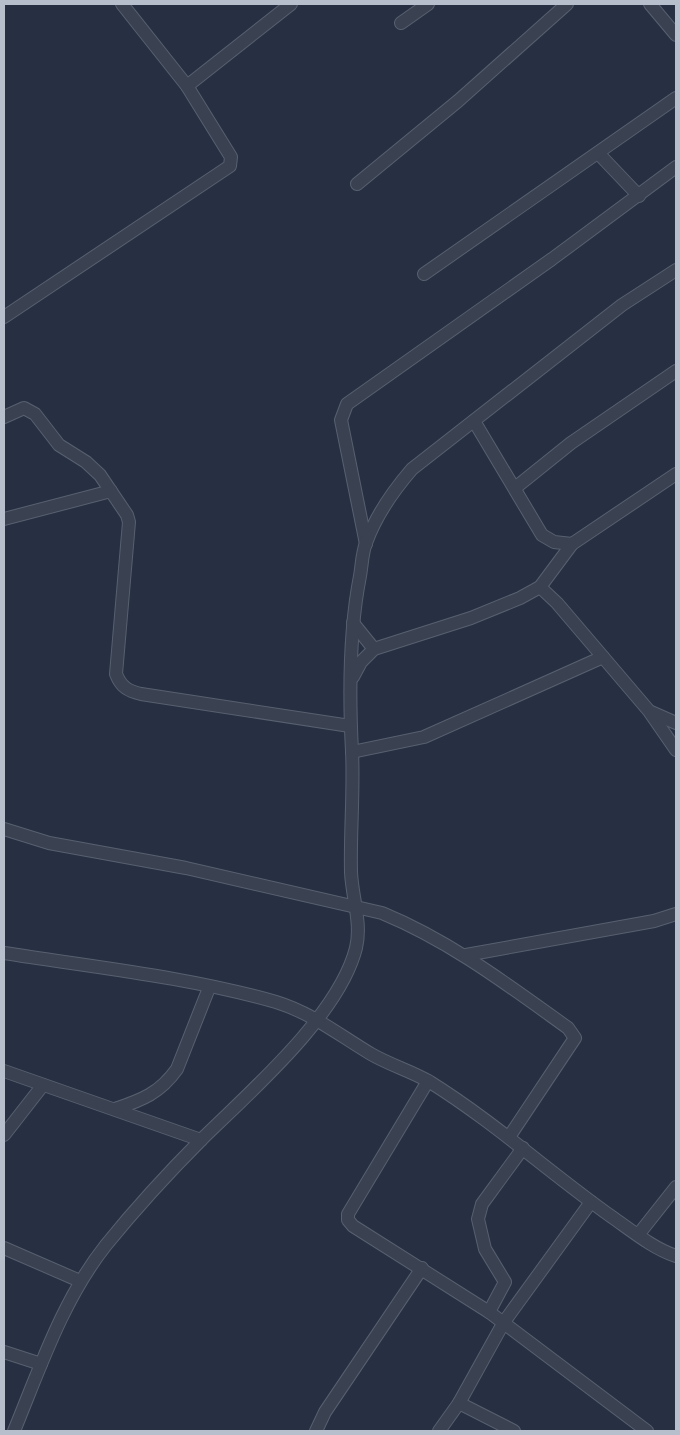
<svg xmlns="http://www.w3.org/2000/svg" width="680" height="1435" font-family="Overpass,sans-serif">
<rect width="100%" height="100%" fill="#263042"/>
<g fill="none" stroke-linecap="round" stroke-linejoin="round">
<g stroke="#58606f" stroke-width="14">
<g id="street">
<polyline points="650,4 676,35"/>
<polyline points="401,23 428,4"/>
<polyline points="187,86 291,4"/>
<polyline points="598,153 639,196"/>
<polyline points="357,184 458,101 567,4"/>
<polyline points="424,274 676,98"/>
<polyline points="4,317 230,166 231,157 187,86 122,4"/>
<path d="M4,417l20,-9 11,6 24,31 27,17 14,13 27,40 2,7 -13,152c5,13 12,17 25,20l209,32"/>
<polyline points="474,421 542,535 554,542 572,544"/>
<polyline points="515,488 571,443 676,371"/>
<polyline points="4,519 111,491"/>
<polyline points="366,544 341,420 347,404 552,259 676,167"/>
<polyline points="540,587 557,603 649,711 676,750"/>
<polyline points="353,623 374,649"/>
<polyline points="353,677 361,662 374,649 471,618 520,598 540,587 572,544 676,474"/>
<polyline points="651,712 676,723"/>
<polyline points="352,752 424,737 603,657"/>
<path d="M4,829l45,14 137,25 196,45c68,28 126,72 186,115l7,10 -66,99"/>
<path d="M4,953c89,14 185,24 272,49 36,11 63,33 95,52 19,11 40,17 59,28 64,40 120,91 182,135 20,14 42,32 64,39"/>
<polyline points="466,955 654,921 676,914"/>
<polyline points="4,1071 201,1140"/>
<polyline points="428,1081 348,1214 348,1220 353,1226 489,1312 647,1431"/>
<path d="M115,1109c27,-9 45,-16 62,-40l32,-81"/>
<polyline points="4,1135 43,1085"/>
<polyline points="638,1235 676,1187"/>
<polyline points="4,1248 80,1281"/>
<polyline points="489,1312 505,1282 485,1249 478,1219 482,1204 523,1148"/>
<polyline points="4,1352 41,1364"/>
<polyline points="459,1403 514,1431"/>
<path d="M14,1431c26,-63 49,-132 92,-186 30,-37 63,-73 96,-106 49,-48 137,-124 154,-191 6,-25 -4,-51 -5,-76 -1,-40 3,-81 1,-121 -3,-57 -3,-119 8,-175 2,-11 2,-23 6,-33 10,-28 27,-52 46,-74l210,-164 54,-35"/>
<polyline points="316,1431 325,1412 422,1268"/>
<polyline points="439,1431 459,1403 504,1322 591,1202"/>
</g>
</g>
<use href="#street" stroke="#3a4252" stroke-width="12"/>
</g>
<rect width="680" height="1435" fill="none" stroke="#b7becc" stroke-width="10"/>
</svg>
